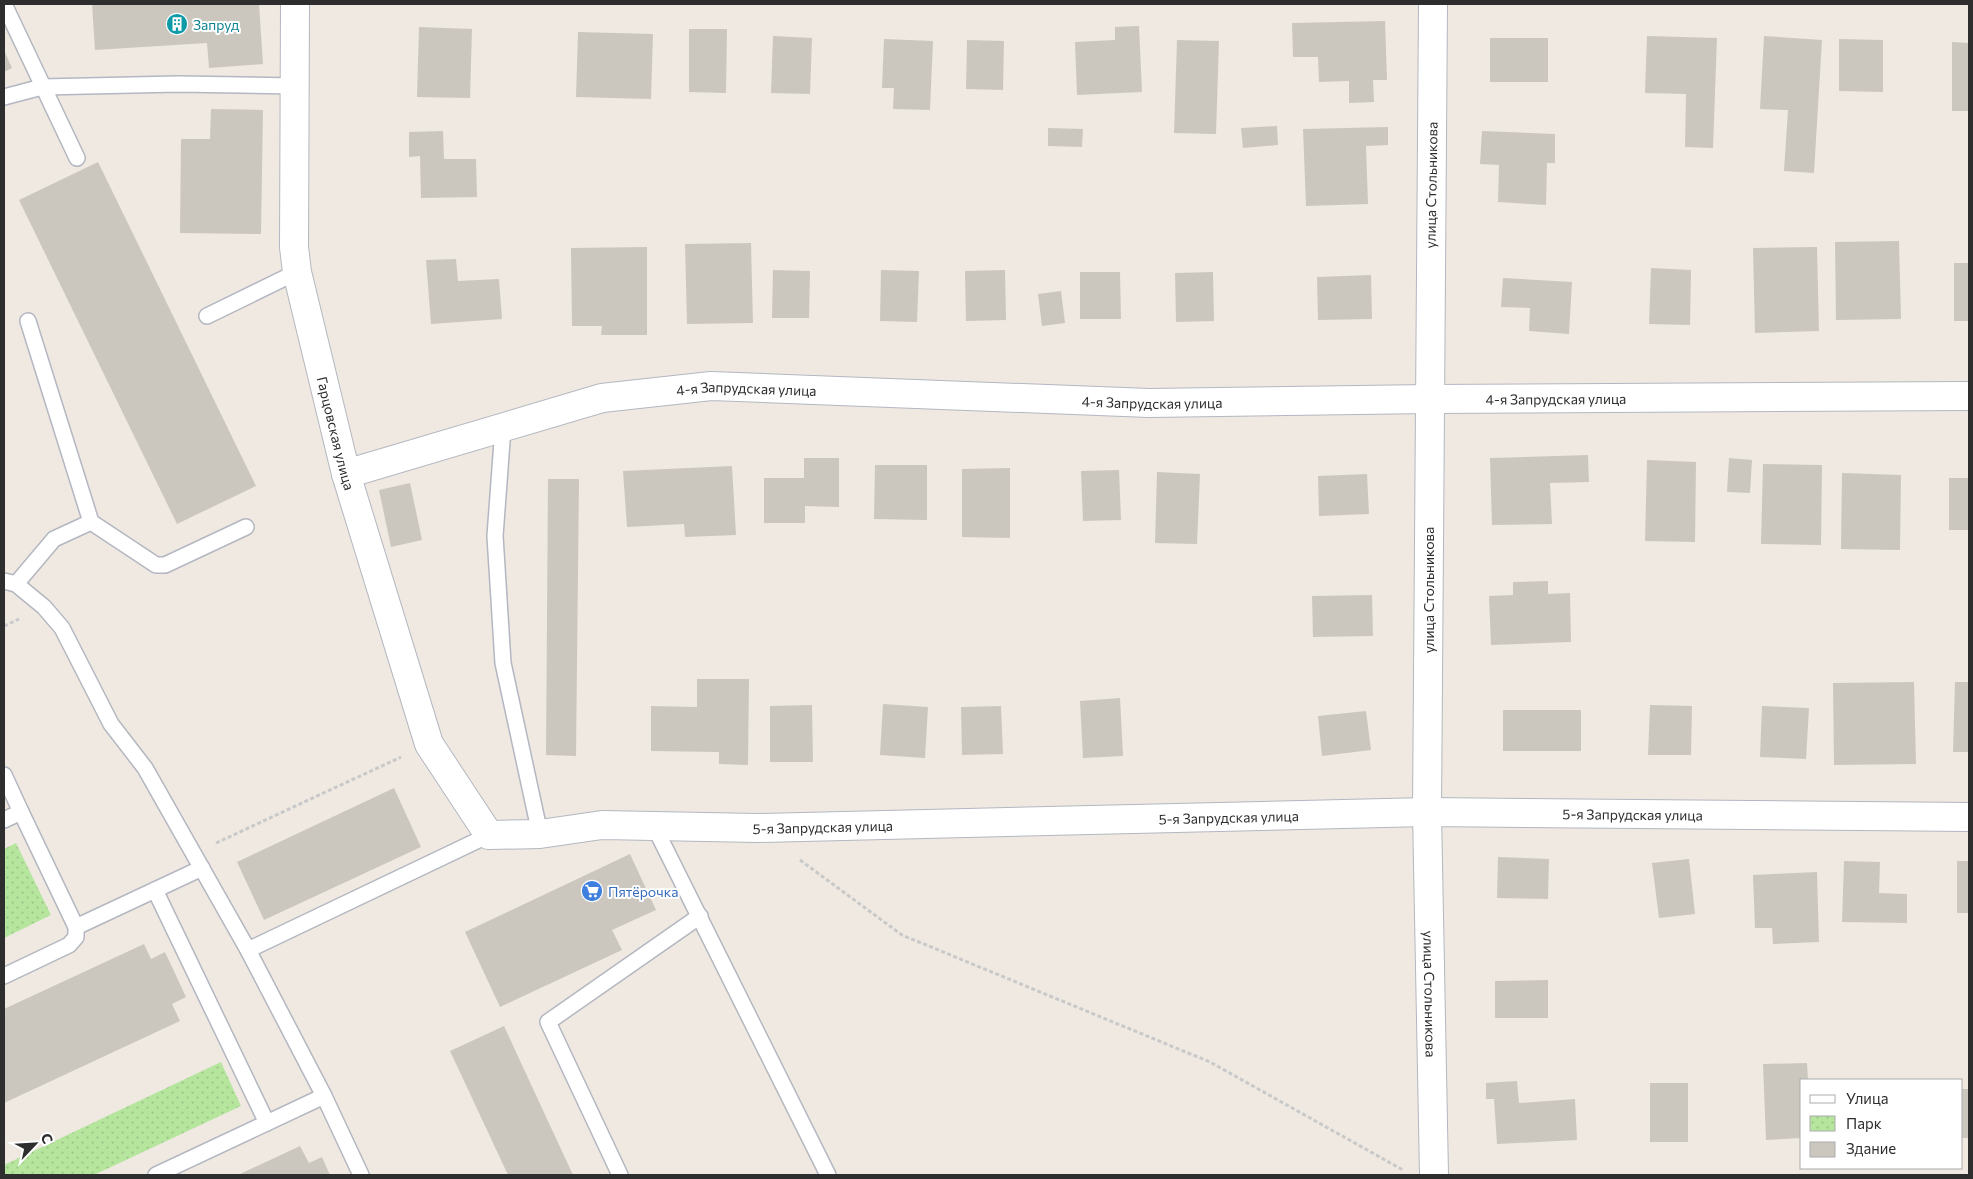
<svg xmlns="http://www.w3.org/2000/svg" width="1973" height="1179" font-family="Commissioner,sans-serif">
<defs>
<pattern id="park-dots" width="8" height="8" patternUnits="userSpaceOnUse" patternTransform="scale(1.25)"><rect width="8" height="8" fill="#b6e59e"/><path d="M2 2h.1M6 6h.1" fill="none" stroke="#9dc588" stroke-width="1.8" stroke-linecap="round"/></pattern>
</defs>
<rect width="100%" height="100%" fill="#efe9e1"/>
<g fill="url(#park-dots)">
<polygon points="16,843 51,915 4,938 4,849"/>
<polygon points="221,1062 241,1106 94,1175 4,1175 4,1165"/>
</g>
<g fill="#cbc7bf">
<polygon points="92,4 259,4 263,64 209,68 207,43 95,50"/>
<polygon points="1385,21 1387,80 1373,80 1374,102 1349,103 1349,81 1319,82 1318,57 1293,57 1292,23"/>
<polygon points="1139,26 1142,92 1077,95 1075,42 1115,40 1115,27"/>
<polygon points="419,27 472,29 470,98 417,97"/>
<polygon points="689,29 727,29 726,93 689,92"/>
<polygon points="578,32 653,34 651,99 576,97"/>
<polygon points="773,36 812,38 810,94 771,93"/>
<polygon points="1647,36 1717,38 1713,148 1685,147 1686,94 1645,93"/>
<polygon points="1764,36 1822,40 1814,173 1784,171 1788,110 1760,109"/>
<rect x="1490" y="38" width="58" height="44"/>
<polygon points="884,39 933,41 930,110 893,109 894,88 882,88"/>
<polygon points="1839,39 1883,40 1883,92 1839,91"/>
<polygon points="967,40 1004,41 1003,90 966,89"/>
<polygon points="1177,40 1219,41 1216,134 1174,133"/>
<polygon points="1952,42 1969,43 1969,111 1952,111"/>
<polygon points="4,50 12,68 4,72"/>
<polygon points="211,109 263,110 261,234 180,233 181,139 210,139"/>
<polygon points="1277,126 1278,145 1243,148 1241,128"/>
<polygon points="1388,127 1388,145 1366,146 1368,204 1306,206 1303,129"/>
<polygon points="1048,128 1083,129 1082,147 1048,146"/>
<polygon points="443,131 444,159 476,159 477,197 421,198 420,156 409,157 409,132"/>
<polygon points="1482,131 1555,134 1555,163 1547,163 1546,205 1498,202 1499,165 1480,164"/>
<polygon points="98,162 256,486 177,524 19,200"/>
<polygon points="1899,241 1901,319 1836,320 1835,242"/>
<polygon points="751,243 753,323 687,324 685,244"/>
<polygon points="647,247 647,335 601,335 602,326 572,326 571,248"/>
<polygon points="1817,247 1819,331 1755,333 1753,248"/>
<polygon points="456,259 458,281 499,279 502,319 431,324 426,260"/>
<rect x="1954" y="263" width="15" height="58"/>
<polygon points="1651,268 1691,270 1690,325 1649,324"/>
<polygon points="773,270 810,271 809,318 772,318"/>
<polygon points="881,270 919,271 917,322 880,321"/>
<polygon points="1005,270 1006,320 966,321 965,271"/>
<polygon points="1080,272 1120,272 1121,319 1080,319"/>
<polygon points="1213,272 1214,321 1176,322 1175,273"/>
<polygon points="1371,275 1372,319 1318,320 1317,277"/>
<polygon points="1503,278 1572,282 1569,334 1529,331 1530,308 1501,307"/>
<polygon points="1061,291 1065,323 1042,326 1038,294"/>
<polygon points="1588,455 1589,482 1550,483 1552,524 1492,525 1490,458"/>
<polygon points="804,458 839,458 839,507 805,506 805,523 764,523 764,478 804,478"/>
<polygon points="1729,458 1752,460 1750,493 1727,492"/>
<polygon points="1647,460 1696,462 1695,542 1645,541"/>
<polygon points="1763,464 1822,465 1821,545 1761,544"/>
<polygon points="875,465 927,465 927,520 874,519"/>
<polygon points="732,466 736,535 685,537 684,524 627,527 623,471"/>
<polygon points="1010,468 1010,538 962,537 962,469"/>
<polygon points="1119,470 1121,520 1083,521 1081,471"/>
<polygon points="1157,472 1200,474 1197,544 1155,543"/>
<polygon points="1842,473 1901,475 1900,550 1841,549"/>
<polygon points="1367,474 1369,514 1319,516 1318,476"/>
<rect x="1949" y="478" width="20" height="52"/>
<polygon points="548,479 579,479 576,756 546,755"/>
<polygon points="410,483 422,540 391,547 379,490"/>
<polygon points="1548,581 1548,594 1570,593 1571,642 1491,645 1489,596 1513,595 1513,582"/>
<polygon points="1372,595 1373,636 1313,637 1312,596"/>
<polygon points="697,679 749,679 748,765 719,764 719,752 651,751 651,706 697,707"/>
<polygon points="1914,682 1916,764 1834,765 1833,683"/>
<polygon points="1955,682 1969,682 1969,752 1953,752"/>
<polygon points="1120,698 1123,756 1083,758 1080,701"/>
<polygon points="883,704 928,707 925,758 880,755"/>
<polygon points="812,705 813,762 770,762 770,706"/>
<polygon points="1650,705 1692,706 1691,755 1648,755"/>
<polygon points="1001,706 1003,754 962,755 961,707"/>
<polygon points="1762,706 1809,708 1806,759 1760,757"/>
<rect x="1503" y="710" width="78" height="41"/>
<polygon points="1366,711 1371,750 1322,756 1318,716"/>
<polygon points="394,788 421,847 264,920 237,862"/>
<polygon points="630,854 656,910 612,930 622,950 500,1007 465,932"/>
<polygon points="1498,857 1549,859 1548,899 1497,898"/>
<polygon points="1689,859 1695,914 1659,918 1652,863"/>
<polygon points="1844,861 1880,862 1879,893 1907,894 1907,923 1842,922"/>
<rect x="1957" y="861" width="12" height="52"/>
<polygon points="1817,872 1819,942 1773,944 1772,928 1755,928 1753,875"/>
<polygon points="144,944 151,959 165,952 186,997 172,1004 180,1021 4,1103 4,1009"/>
<polygon points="1548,980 1548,1018 1495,1018 1495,981"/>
<polygon points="504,1026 573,1175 508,1175 450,1051"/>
<polygon points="1807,1063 1808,1080 1802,1080 1802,1138 1766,1140 1763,1064"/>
<polygon points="1517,1081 1519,1103 1575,1099 1577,1140 1497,1144 1494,1099 1486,1099 1486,1083"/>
<rect x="1650" y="1083" width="38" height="59"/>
<rect x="1962" y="1089" width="7" height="49"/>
<polygon points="300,1146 309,1163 322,1157 330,1175 238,1175"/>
</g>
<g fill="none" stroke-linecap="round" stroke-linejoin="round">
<g stroke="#b4b7c1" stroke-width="18">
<g id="service">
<polyline points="4,4 77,158"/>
<polyline points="4,97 42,87 178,84 295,86"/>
<polyline points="207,316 297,272"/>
<polyline points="28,321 91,522"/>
<polyline points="503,428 495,536 503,663 540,834"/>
<polyline points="4,581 16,584 44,607 62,628 111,724 145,768 248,950 324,1096"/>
<polyline points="16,584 54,539 91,522 156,565 165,565 246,527"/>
<polyline points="4,775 21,812 4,820"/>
<polyline points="654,826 828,1175"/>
<polyline points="155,890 267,1123"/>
<polyline points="76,927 202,868"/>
<polyline points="248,950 489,835"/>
<polyline points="4,976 69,945 76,937 76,927 21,812"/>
<polyline points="156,1175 324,1096 361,1175"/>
<polyline points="620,1175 548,1022 700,916"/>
</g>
</g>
<g stroke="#b4b7c1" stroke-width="30">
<g id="minor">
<path id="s1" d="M295,4l-1,243 3,25 49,202 83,270 60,91 51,-1 62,-9 155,3 670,-16 542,5"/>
<path id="s2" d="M1433,4l-6,808 7,363"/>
<path id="s3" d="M346,474l256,-76 109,-12 438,17 280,-4 540,-3"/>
</g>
</g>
<g stroke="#c9c9c9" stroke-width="3" stroke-dasharray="4 2.5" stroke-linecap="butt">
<polyline points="4,626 19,619"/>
<polyline points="216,843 401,757"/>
<polyline points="800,860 902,935 1210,1062 1403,1170"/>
</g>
<use href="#service" stroke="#fff" stroke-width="15"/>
<use href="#minor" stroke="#fff" stroke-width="28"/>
</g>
<defs>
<g id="building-disc" transform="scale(1.125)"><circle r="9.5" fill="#0f9aa8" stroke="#fff"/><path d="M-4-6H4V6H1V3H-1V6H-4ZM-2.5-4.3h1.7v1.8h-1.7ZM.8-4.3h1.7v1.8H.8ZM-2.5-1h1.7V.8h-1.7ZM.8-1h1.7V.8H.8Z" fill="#fff"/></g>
<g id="supermarket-disc" transform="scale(1.125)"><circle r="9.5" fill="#3f7fe0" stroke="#fff"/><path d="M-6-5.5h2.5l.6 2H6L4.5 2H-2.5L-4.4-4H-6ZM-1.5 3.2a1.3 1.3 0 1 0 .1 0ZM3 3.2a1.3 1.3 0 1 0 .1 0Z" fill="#fff"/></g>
</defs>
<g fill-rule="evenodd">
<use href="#building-disc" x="177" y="24"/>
<use href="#supermarket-disc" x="592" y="891"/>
</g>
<g text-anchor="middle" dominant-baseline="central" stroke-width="4" stroke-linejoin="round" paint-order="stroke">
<g font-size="14" fill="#0d838f" stroke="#fff" text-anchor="start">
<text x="193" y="24">Запруд</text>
</g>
<g font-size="14" fill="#2e2e2e" stroke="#fff">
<text transform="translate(1431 185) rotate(-89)">улица Стольникова</text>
<text stroke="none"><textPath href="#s3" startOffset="412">4-я Запрудская улица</textPath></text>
<text stroke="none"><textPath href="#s3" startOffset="1222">4-я Запрудская улица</textPath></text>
<text stroke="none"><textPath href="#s3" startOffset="818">4-я Запрудская улица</textPath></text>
<text stroke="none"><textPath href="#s1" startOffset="434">Гарцовская улица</textPath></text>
<text transform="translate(1428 590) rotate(-90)">улица Стольникова</text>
<text stroke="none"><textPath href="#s1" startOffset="2012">5-я Запрудская улица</textPath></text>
<text stroke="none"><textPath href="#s1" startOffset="1608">5-я Запрудская улица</textPath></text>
<text stroke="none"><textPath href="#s1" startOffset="1202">5-я Запрудская улица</textPath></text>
<text stroke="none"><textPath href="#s2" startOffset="990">улица Стольникова</textPath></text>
</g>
<g font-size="14" fill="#366cbe" stroke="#fff" text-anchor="start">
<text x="608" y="891">Пятёрочка</text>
</g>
</g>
<rect width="1973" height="1179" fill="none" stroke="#2e2e2e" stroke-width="10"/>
<rect x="1800" y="1079" width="162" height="90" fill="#ffffff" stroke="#ababab"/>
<rect x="1810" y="1095" width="25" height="8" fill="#ffffff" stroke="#ababab"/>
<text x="1846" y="1104" font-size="15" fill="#2e2e2e">Улица</text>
<rect x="1810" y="1116" width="25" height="15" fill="url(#park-dots)" stroke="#ababab"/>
<text x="1846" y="1129" font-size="15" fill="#2e2e2e">Парк</text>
<rect x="1810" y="1142" width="25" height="15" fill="#cbc7bf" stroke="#ababab"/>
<text x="1846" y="1154" font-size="15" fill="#2e2e2e">Здание</text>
<g transform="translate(35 1144) rotate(65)" stroke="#ffffff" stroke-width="4" paint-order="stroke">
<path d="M0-4L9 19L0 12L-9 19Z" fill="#2e2e2e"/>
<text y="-8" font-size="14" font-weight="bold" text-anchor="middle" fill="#2e2e2e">С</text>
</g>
</svg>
